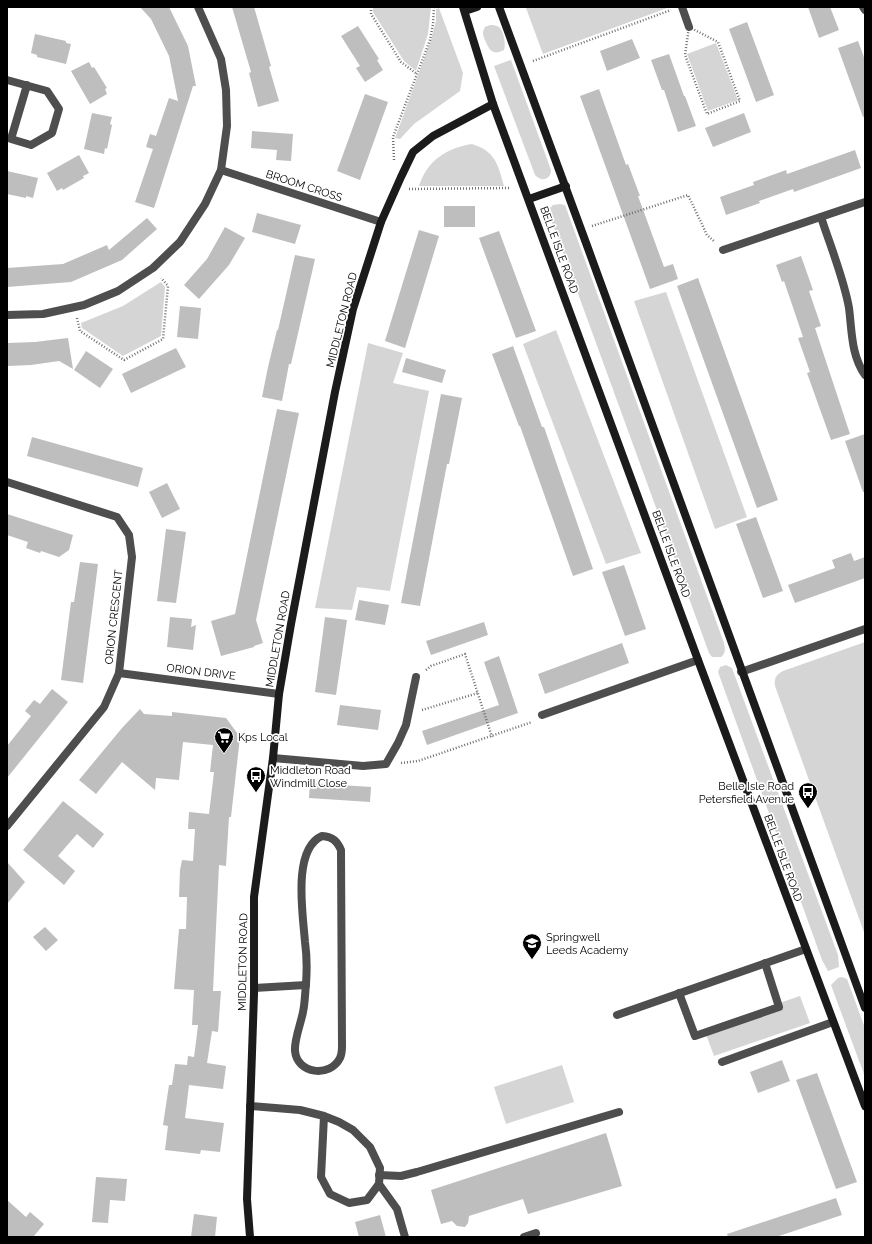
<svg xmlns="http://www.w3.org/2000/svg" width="872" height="1244" font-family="Raleway,sans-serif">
<rect width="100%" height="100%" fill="#fff"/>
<g fill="#d5d5d5">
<polygon points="373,7 431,7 428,34 416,71 404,61 373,12"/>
<polygon points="528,7 670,7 543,54 526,8"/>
<polygon points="439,8 463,73 460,91 414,124 400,139 395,138 431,40 436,21 436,9"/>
<path d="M490,25c3,0 7,0 10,3 4,5 6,17 4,22 -11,6 -15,0 -19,-10 -1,-2 -2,-4 -2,-7 0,-2 1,-4 2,-6z"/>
<polygon points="716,43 738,100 708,111 687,54"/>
<path d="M511,60l40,110c0,10 -10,12 -16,5l-41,-109z"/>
<path d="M472,144c23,7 26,20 32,42h-85c8,-25 27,-38 53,-42z"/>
<path d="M560,204l5,1 159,438c1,6 2,10 -3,14h-9l-3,-4 -160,-439 1,-6 3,-3z"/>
<polygon points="161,282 165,287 161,336 123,356 82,328 81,323 123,306"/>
<polygon points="666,292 747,517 715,529 634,301"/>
<polygon points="556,330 641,553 606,564 523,344"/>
<polygon points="368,343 403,353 393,383 429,391 390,591 357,587 352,610 315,608"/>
<path d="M865,642v293l-90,-249c-1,-8 1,-11 8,-15z"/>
<polygon points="726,665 732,668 838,955 839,967 828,971 822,960 718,672 720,667"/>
<polygon points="842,977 847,979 865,1028 865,1077 831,985 838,978"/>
<polygon points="800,996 810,1023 714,1056 704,1029"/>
<polygon points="562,1065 574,1102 506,1124 494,1087"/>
</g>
<g fill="#bebebe">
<polygon points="140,7 169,7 188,46 196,86 193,86 154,208 135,202 153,149 146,147 150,134 156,136 169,98 178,101 169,56 151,19"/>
<polygon points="232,7 254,7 271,66 269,67 279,101 258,107 249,73 251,72"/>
<polygon points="808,7 830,7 839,30 819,38"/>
<polygon points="747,22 774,95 756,102 729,29"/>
<polygon points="358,26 379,59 377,60 383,70 365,82 356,68 360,66 341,36"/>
<polygon points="35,34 66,41 66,43 71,44 66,64 37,57 37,55 31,53"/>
<polygon points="632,39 640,58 607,71 600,51"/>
<polygon points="858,41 865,60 865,116 863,117 838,48"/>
<polygon points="669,54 684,96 685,96 696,126 678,132 664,90 662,90 651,60"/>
<polygon points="89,62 92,68 94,67 107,88 105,89 107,94 90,104 71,71"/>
<polygon points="599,89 626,165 628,164 640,196 638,196 664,267 673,264 678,279 650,289 580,96"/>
<polygon points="365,94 388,102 360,180 337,171"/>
<polygon points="92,113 112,117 110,124 112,125 107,149 105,148 104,154 84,149"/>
<polygon points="744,113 751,132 713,147 705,128"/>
<polygon points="252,131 293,134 291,161 276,160 277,150 251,148"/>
<polygon points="855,150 861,168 794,192 793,189 759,201 760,203 726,215 720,197 754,185 753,182 786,170 787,174"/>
<polygon points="79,155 89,173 83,176 84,178 63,190 62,188 57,191 47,173"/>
<polygon points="7,171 38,178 33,198 26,196 26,198 7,194"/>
<rect x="444" y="206" width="31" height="21"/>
<polygon points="257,213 301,225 295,244 252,232"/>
<polygon points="147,218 157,229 122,260 71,282 7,287 7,268 63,264 107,245 109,250"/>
<polygon points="225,227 245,238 229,265 199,299 184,285 207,259"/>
<polygon points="419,230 439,236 405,348 385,341"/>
<polygon points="499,231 536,331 516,338 479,238"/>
<polygon points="295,255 315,259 291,364 289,364 282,401 262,397 268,367 277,330 278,330"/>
<polygon points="801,256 813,290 809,291 821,326 815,328 850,434 831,440 807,373 810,372 798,338 803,337 784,281 782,282 776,265"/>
<polygon points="698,278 778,500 757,508 677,286"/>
<polygon points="180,306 201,308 198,339 177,337"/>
<polygon points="68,338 73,369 59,361 31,365 7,366 7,343 35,342"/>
<polygon points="513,346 542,427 544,427 593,569 573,576 520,426 519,426 492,354"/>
<polygon points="176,348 186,367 131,393 122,374"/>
<polygon points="86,351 113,369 100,388 74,370"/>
<polygon points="406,358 446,370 442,383 402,372"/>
<polygon points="441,394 462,398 449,464 447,464 420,606 401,603"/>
<polygon points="277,409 299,413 256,620 263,643 254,646 254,647 221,656 211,621 235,614"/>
<polygon points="865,434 865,492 863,492 845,441"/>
<polygon points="32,437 143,468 138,487 27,456"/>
<polygon points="167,483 180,509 162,518 149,492"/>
<polygon points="7,514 73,535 69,550 59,557 41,551 40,553 26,548 28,542 7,535"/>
<polygon points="756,517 783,591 763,598 736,524"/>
<polygon points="166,529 186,532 176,603 157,601"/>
<polygon points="851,553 854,561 865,557 865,578 795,603 788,585 835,568 832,560"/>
<polygon points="80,562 98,564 83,683 61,680 71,602 74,602"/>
<polygon points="624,565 646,629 625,636 602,572"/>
<polygon points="359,600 389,605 385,625 355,620"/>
<polygon points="170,617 192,619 191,627 196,625 193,650 167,647"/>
<polygon points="325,617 347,620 336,695 315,692"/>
<polygon points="484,622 488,635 431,655 426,641"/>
<polygon points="622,643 629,663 545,694 538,674"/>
<polygon points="499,656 518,713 427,745 422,731 499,705 484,662"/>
<polygon points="52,689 68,702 7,778 7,746 31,716 25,711 34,700 40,704"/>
<polygon points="340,705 381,710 378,730 337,725"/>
<polygon points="140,709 144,714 172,716 172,712 226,718 240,737 231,817 229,817 226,866 219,865 213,991 221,991 218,1032 212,1031 207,1063 226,1066 223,1089 189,1085 185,1118 224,1123 220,1152 201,1150 200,1154 165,1150 168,1126 163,1125 169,1085 172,1085 175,1064 187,1065 188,1056 194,1057 196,1042 198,1025 192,1025 194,990 174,989 179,929 186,929 187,897 179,897 180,870 182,860 193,861 195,829 188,829 189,812 209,814 214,772 210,772 213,745 183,742 179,780 156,778 155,790 122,762 96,794 79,780 122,728"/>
<polygon points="310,783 371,787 370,802 309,798"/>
<polygon points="63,801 104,834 93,848 77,834 58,856 75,871 64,885 23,850"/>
<polygon points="7,862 25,882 7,904"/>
<polygon points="45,927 58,940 46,951 33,937"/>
<polygon points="782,1060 790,1081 758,1093 750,1072"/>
<polygon points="817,1073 857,1182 836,1189 796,1080"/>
<polygon points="606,1133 622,1186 528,1214 523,1199 469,1216 468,1223 465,1227 457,1226 452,1221 441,1224 431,1190"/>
<polygon points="96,1177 127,1179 125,1201 110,1200 108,1223 92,1222"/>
<polygon points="836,1198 842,1215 776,1237 728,1237 727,1234"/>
<polygon points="7,1200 26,1217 30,1212 44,1224 33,1237 7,1237"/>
<polygon points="194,1214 217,1217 215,1237 191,1237"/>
<polygon points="380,1215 386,1237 359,1237 355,1222"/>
</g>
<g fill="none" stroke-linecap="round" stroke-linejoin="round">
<g stroke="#707070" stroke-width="2.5" stroke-dasharray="1 2" stroke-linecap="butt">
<polyline points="371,7 371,14 401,62 417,74"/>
<polygon points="689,27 718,42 740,101 707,114 685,55"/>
<polyline points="533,61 671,10"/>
<polyline points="394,160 393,137 430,40 433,24 434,7"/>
<polyline points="409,189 510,188"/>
<polyline points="592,226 688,195 707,235 715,242"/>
<polyline points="77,318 80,331 124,360 163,339 168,286 161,278"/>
<polyline points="426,670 431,666 465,654 492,737"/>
<polyline points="422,710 478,693"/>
<polyline points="401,763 418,761 532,722"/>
</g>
<g stroke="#4e4e4e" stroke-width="8">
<polyline points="7,80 47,91 59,109 52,133 31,145 11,139 27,85"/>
<polyline points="542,715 698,660"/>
<path d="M322,836c11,1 15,5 19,14l1,196c0,3 0,8 -2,12 -10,20 -43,16 -45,-7 -1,-11 6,-28 8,-39 2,-9 2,-19 3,-28 1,-14 1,-28 -1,-42 -2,-27 -13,-93 17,-106z"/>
<polyline points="254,988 306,985"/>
<polyline points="679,993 695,1036 779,1007 765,963"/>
<polyline points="617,1015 806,949"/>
<polyline points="722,1062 833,1022"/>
<polyline points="250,1106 300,1110 324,1116 339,1122 353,1130 370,1147 380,1168 379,1184 367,1200 349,1203 330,1194 321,1177 324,1116"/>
<polyline points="379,1175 401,1176 417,1172 619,1112"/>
<polyline points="379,1184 397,1209 405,1237"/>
<polyline points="524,1237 536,1233"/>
</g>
<g stroke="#4e4e4e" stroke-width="8">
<polyline points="682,7 689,27"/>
<polyline points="863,7 865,10"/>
<polyline points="221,170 381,222"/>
<path d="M821,217c9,28 23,62 28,91 3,23 2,47 16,67"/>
<polyline points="723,250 865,202"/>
<polyline points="7,315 43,314 84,305 118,291 153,268 180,242 205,204 221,170 227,126 226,90 221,59 198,7"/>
<polyline points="7,482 117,517 129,535 132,557 119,673 104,707 7,826"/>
<polyline points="741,672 865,629"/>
<polyline points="119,673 279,694"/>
<polyline points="273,758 363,766 386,764 398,743 406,725 416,677"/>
</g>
<g stroke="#1b1b1b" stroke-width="8">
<polyline points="463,7 493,104 698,660 865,1106"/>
<path d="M499,7c124,333 243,668 366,1001"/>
<polyline points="465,11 477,7"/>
<polyline points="529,199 566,186"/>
<polyline points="250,1237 247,1199 254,994 254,897 273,758 279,694 291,624 335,392 353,309 381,222 401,177 413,152 433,136 493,104"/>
</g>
</g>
<defs>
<g id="supermarket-pin" transform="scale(1)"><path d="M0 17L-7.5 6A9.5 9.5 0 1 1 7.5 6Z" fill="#000" stroke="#fff"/><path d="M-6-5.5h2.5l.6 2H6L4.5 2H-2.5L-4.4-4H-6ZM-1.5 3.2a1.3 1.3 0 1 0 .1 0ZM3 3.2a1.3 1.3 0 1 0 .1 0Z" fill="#fff"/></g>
<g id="bus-pin" transform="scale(1)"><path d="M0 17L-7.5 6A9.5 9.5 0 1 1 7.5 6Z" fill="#000" stroke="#fff"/><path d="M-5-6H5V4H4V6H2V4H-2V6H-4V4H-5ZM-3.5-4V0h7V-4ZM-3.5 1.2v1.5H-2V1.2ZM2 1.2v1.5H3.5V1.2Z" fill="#fff"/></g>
<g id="school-pin" transform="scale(1)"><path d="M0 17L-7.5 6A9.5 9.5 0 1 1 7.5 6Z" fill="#000" stroke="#fff"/><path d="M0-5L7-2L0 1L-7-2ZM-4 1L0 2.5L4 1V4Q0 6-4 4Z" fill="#fff"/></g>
</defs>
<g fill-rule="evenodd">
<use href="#supermarket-pin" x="224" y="737"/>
<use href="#bus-pin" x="256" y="776"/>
<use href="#bus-pin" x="808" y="792"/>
<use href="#school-pin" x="532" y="943"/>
</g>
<g text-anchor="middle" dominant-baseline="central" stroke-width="3.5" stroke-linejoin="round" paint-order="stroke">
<g font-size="11" fill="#000" stroke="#fff">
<text transform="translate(304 186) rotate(18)">BROOM CROSS</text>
<text transform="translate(559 250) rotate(70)">BELLE ISLE ROAD</text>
<text transform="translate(342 320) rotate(-76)">MIDDLETON ROAD</text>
<text transform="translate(671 554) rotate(70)">BELLE ISLE ROAD</text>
<text transform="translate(114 617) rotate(-84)">ORION CRESCENT</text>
<text transform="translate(278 639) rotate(-80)">MIDDLETON ROAD</text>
<text transform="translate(201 672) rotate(7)">ORION DRIVE</text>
<text transform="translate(783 858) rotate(70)">BELLE ISLE ROAD</text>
<text transform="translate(243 962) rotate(-89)">MIDDLETON ROAD</text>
</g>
<g font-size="11" fill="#000" stroke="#fff" text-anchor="start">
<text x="238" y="737">Kps Local</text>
<text x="270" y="770">Middleton Road<tspan x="270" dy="13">Windmill Close</tspan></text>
<text x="794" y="786" text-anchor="end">Belle Isle Road<tspan x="794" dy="13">Petersfield Avenue</tspan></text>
<text x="546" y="937">Springwell<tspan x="546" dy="13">Leeds Academy</tspan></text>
</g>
</g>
<rect width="872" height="1244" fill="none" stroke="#000000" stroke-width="16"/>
</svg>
